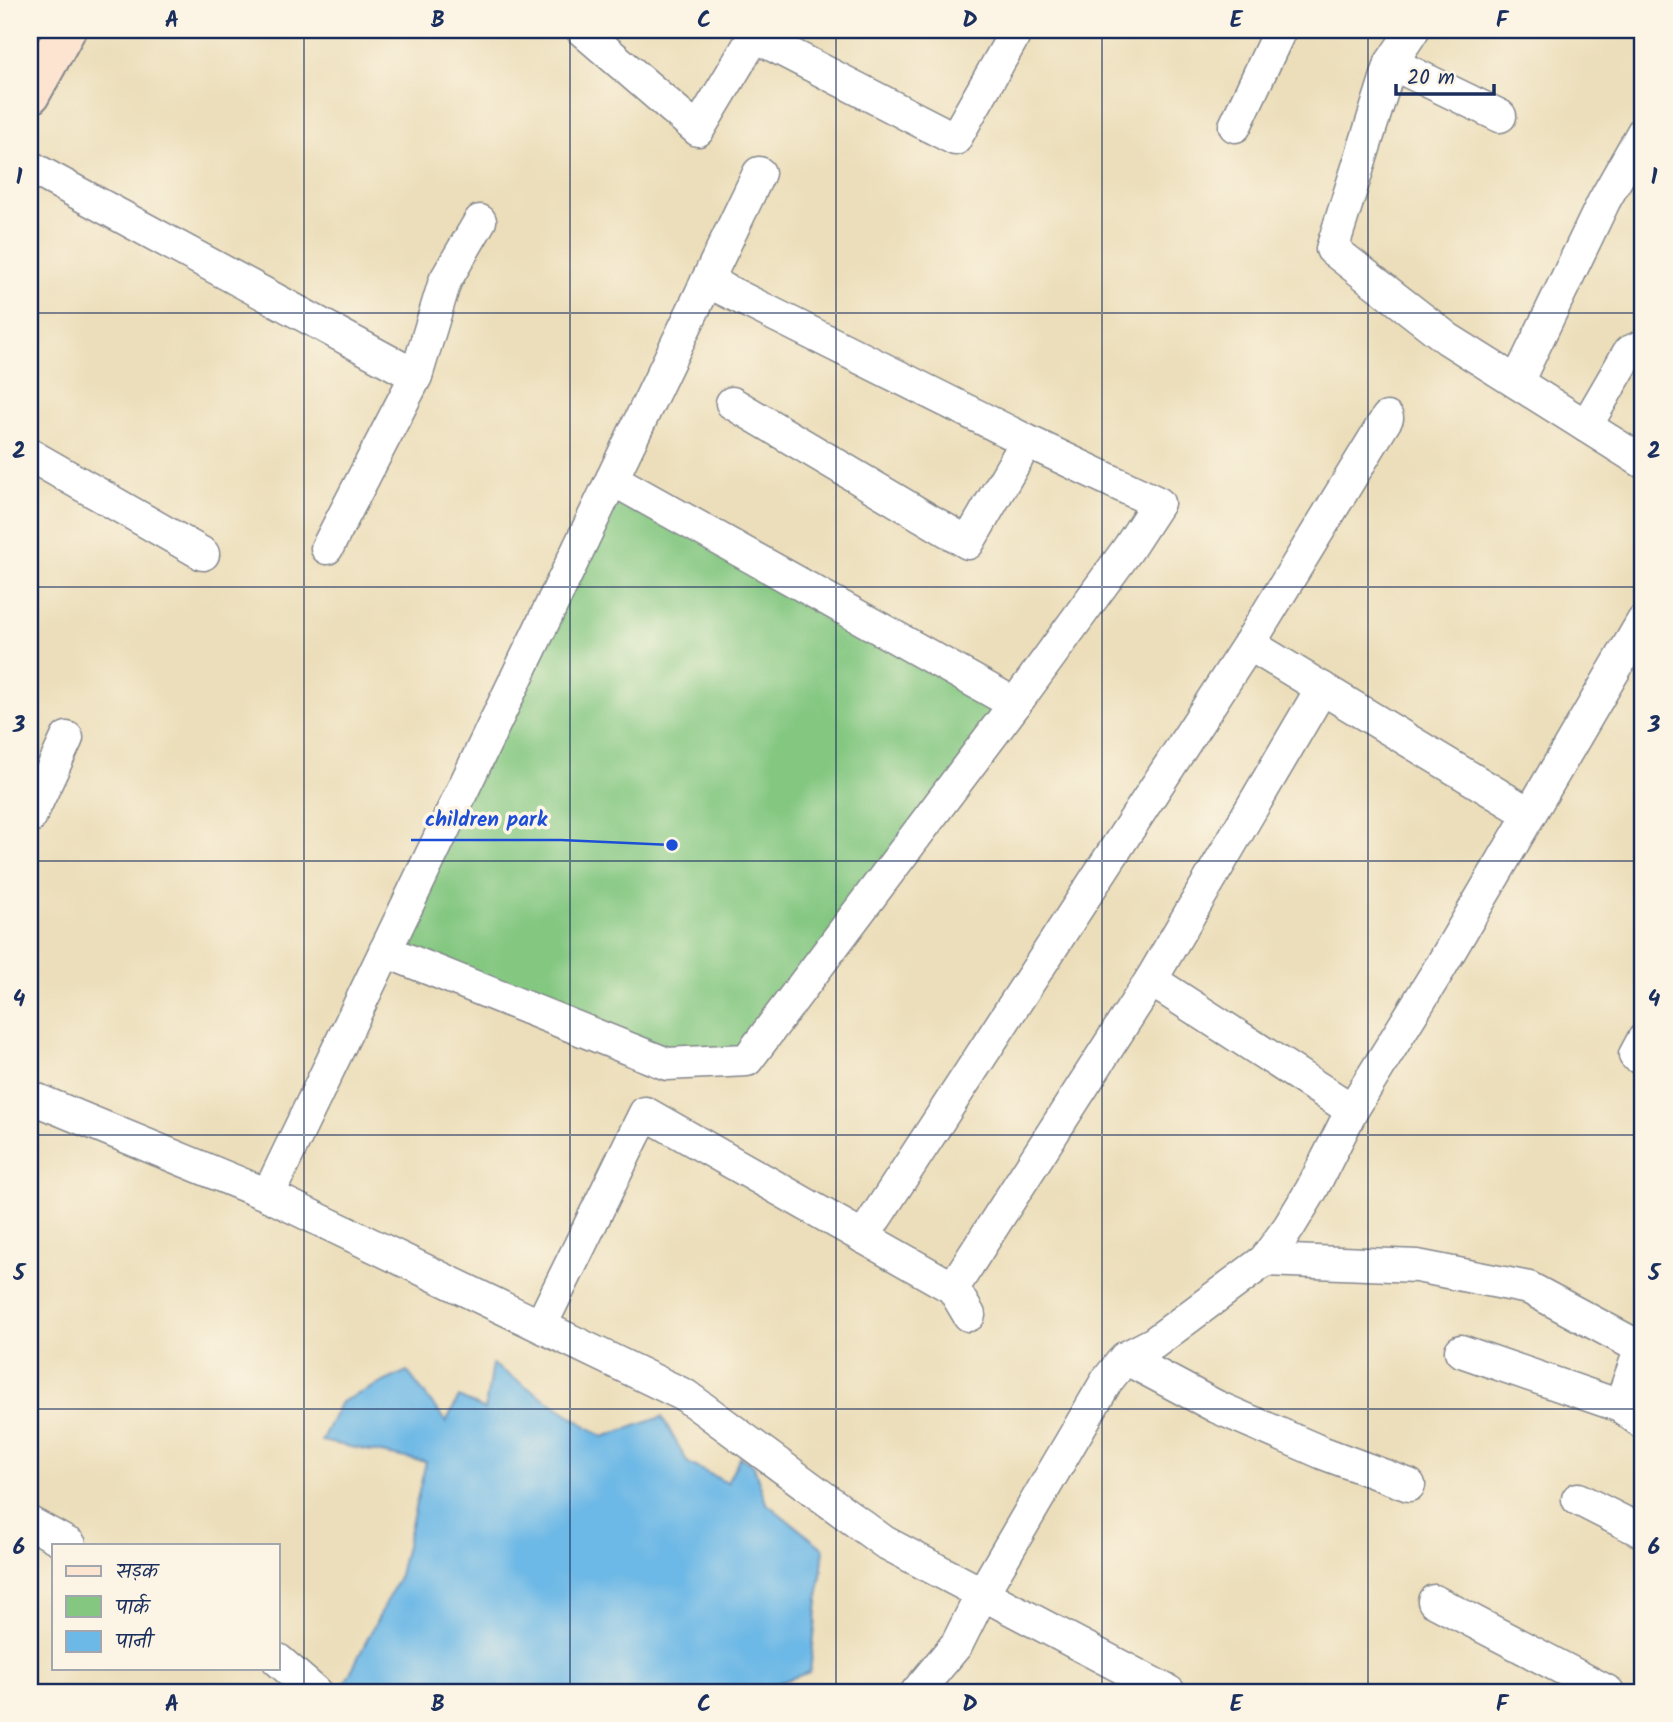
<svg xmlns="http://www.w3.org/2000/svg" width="1673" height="1722" font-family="Kalam,'Playpen Sans Deva',sans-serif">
<rect width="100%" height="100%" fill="#fcf5e5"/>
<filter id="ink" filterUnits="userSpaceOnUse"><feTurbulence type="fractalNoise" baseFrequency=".0143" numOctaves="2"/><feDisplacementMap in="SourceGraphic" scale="14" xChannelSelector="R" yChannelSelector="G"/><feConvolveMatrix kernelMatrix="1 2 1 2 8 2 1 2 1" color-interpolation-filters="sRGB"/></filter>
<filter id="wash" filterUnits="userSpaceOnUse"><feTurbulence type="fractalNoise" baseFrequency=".00686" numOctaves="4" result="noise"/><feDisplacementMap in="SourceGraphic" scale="28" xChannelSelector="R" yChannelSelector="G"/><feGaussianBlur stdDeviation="1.57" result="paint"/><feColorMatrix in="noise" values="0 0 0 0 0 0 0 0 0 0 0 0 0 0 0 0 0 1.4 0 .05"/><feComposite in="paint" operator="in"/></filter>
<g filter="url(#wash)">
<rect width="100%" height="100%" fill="#ecdeba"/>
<polygon fill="#83c781" stroke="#4f7b70" stroke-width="2" points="612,479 1015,704 760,1043 667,1064 385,951"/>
<polygon fill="#6cb8e6" stroke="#4474a2" stroke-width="2" points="492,1364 603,1437 662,1417 688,1463 727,1483 740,1457 753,1464 766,1503 824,1549 810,1672 751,1692 348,1692 345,1683 398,1579 426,1462 321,1441 341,1402 407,1371 446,1422 459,1397 485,1410"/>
</g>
<g filter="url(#ink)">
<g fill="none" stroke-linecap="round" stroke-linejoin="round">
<g stroke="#84868c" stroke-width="35">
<g id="minor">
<polyline points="582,30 698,130 758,30"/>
<polyline points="1413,30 1391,63 1332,249 1448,339 1643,462"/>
<polyline points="755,36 955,139 1017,30"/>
<polyline points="1391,63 1500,116"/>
<polyline points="1235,126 1280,30"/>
<polyline points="30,167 416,376 327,548"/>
<polyline points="707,281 1027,441 1158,503 1128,549 1015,704"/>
<polyline points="416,376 445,281 480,221"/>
<polyline points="1517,382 1604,201 1643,132"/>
<polyline points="732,403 968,543 1027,441"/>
<polyline points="1586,426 1629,352 1643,346"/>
<polyline points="30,455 203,554"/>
<polyline points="1249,644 1530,814"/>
<polyline points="1322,688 1151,980 1352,1110"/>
<polyline points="30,817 67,738"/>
<polyline points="385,951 667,1064 747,1060 1015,704 612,479"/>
<polyline points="1643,1040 1635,1055 1643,1060"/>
<polyline points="30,1097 268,1195 759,173"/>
<polyline points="268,1195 686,1396 884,1542 1169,1692"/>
<polyline points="863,1237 1249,644 1387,418"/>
<polyline points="1265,1260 1417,1266 1529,1288 1641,1348 1620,1406"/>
<polyline points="953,1288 1151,980"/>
<polyline points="541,1325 645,1113 953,1288 969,1315"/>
<polyline points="1461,1351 1620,1406 1643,1423"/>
<polyline points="1125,1358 1217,1407 1323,1453 1409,1485"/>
<polyline points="1578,1499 1643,1532"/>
<polyline points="30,1523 70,1545"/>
<polyline points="1434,1601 1608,1692"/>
<polyline points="278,1660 315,1692"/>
<polyline points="917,1692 957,1644 982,1594 1106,1382 1125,1358 1154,1343 1265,1260 1289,1227 1312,1189 1352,1110 1441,966 1643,621"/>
</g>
</g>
<g stroke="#84868c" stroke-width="42">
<polyline id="secondary" points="30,95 66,30"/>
</g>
<use href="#minor" stroke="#fff" stroke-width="32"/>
<use href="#secondary" stroke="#fde4d1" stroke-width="38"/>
</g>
</g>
<path fill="none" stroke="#1b2f5e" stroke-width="2" stroke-opacity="0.55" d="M304,30v1662M570,30v1662M836,30v1662M1102,30v1662M1368,30v1662M30,313h1613M30,587h1613M30,861h1613M30,1135h1613M30,1409h1613"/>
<path fill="none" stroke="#1d4ed8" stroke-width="2.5" d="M672 845L561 840H411"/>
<circle fill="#1d4ed8" stroke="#fcf5e5" stroke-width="2.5" cx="672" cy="845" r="7"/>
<g font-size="21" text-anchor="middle" font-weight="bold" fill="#1d4ed8" stroke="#fcf5e5" stroke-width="7" stroke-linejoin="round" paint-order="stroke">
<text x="486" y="826">children park</text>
</g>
<rect width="1673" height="1722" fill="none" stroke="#fcf5e5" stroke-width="77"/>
<rect x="52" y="1544" width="228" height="126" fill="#fcf5e5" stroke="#a2a6af" stroke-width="2"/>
<rect x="66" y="1566" width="35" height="10" fill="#fde4d1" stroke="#a2a6af" stroke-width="2"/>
<text x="116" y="1578" font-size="21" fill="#1b2f5e">सड़क</text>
<rect x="66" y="1596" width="35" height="21" fill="#83c781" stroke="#a2a6af" stroke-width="2"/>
<text x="116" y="1614" font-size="21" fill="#1b2f5e">पार्क</text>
<rect x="66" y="1631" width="35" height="21" fill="#6cb8e6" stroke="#a2a6af" stroke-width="2"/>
<text x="116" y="1648" font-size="21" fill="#1b2f5e">पानी</text>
<path d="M1396 84v10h98v-10" fill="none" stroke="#1b2f5e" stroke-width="3.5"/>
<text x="1407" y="84" font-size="21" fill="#1b2f5e" stroke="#fcf5e5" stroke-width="5" paint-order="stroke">20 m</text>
<rect x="38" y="38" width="1596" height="1646" fill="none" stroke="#1b2f5e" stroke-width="2.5"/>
<g font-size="23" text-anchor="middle" font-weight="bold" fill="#1b2f5e">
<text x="172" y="27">A</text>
<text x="438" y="27">B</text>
<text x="704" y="27">C</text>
<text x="970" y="27">D</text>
<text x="1236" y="27">E</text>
<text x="1502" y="27">F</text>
<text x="19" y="184">1</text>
<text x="1654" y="184">1</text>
<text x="19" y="458">2</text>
<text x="1654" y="458">2</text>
<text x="19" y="732">3</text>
<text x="1654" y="732">3</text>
<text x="19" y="1006">4</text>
<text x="1654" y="1006">4</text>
<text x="19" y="1280">5</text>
<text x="1654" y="1280">5</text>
<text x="19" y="1554">6</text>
<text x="1654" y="1554">6</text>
<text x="172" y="1711">A</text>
<text x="438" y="1711">B</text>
<text x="704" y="1711">C</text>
<text x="970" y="1711">D</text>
<text x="1236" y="1711">E</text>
<text x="1502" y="1711">F</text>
</g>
</svg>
